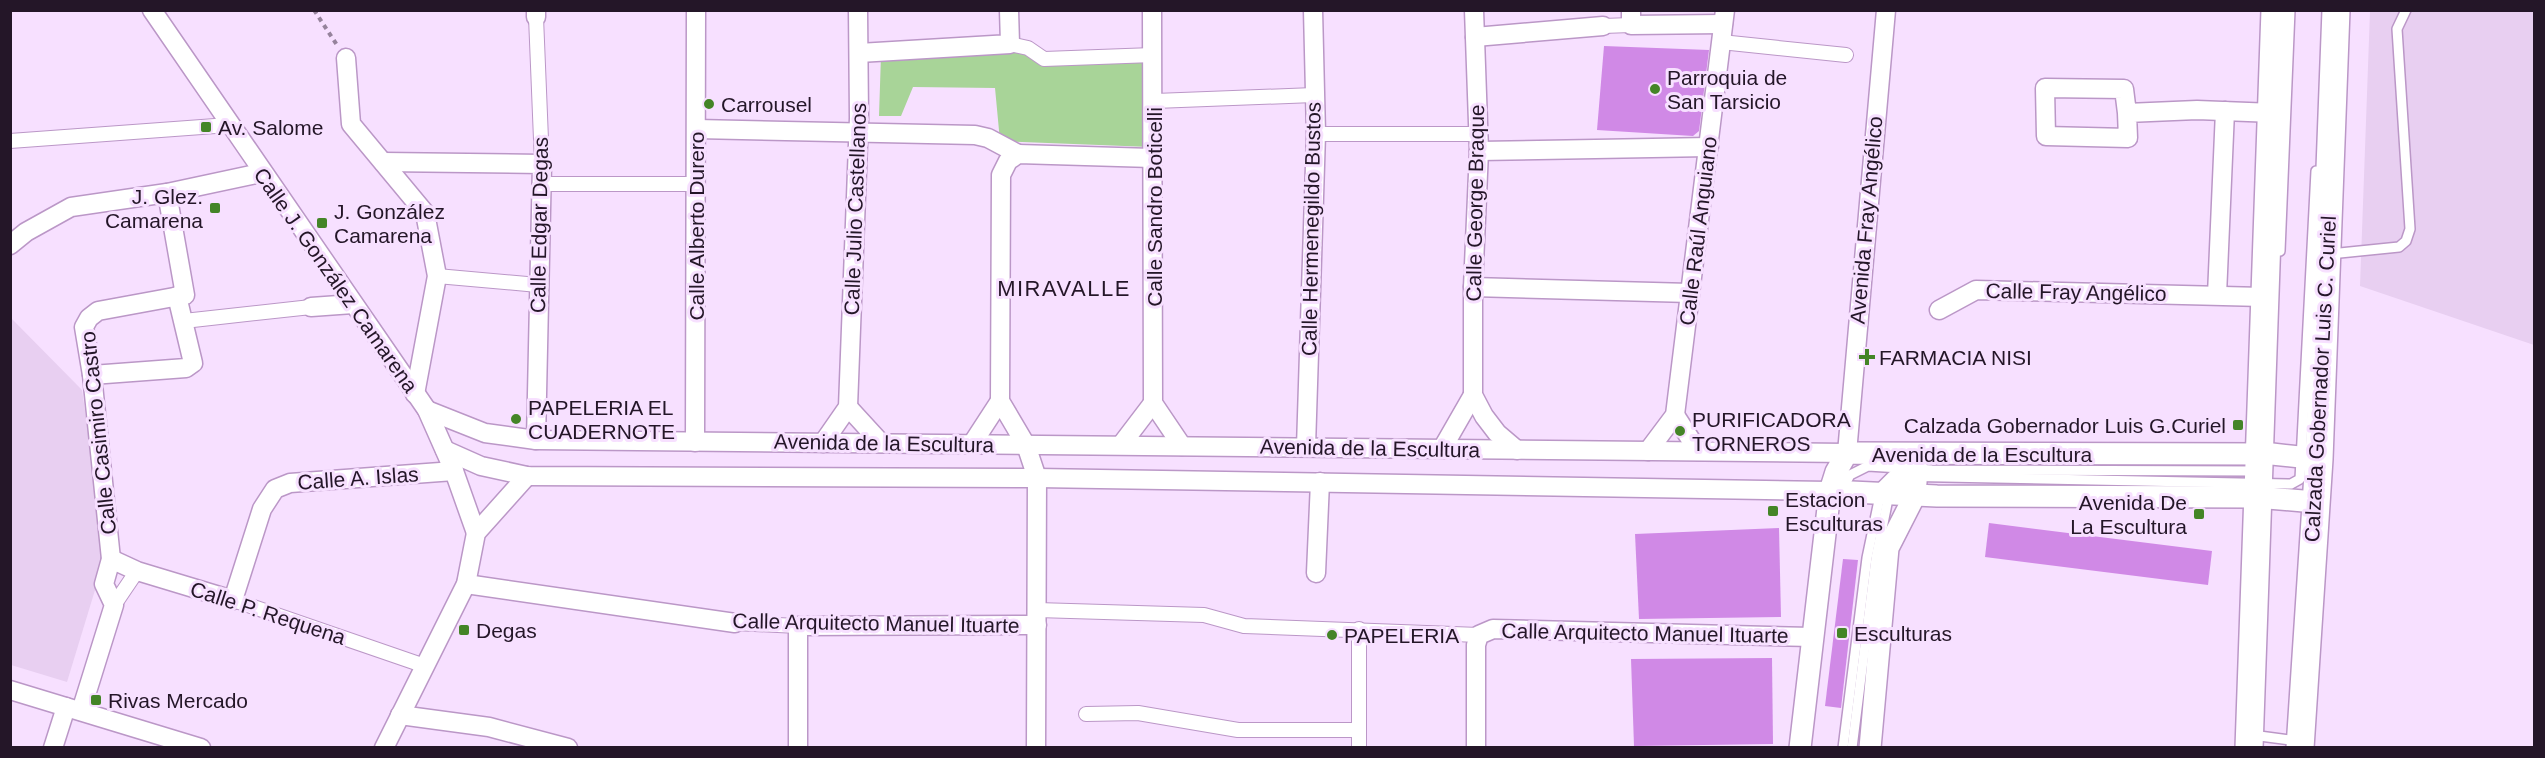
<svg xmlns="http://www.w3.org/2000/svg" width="2545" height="758" font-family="Helvetica,sans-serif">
<rect width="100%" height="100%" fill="#f7e0ff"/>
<g fill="#e8cff1">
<polygon points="2370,11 2534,11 2534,345 2360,286"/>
<polygon points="10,317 82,390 106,554 67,682 11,665"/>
</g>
<polygon fill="#a8d498" points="1025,51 1042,63 1151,62 1150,147 1000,141 995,88 913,87 901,116 879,116 881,55"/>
<g fill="#d089e6">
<polygon points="1604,46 1709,50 1699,131 1693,136 1597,130"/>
<polygon points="1989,523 2212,551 2208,585 1985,557"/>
<polygon points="1779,528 1781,617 1639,619 1635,534"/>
<polygon points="1843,559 1858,560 1841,708 1825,706"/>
<polygon points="1772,658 1773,744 1634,746 1631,659"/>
</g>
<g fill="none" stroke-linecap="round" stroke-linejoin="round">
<g stroke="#bb97c7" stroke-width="12">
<g id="service">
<polyline points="2280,251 2290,10"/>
<polyline points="2330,254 2399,247 2406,241 2410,229 2397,29 2406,10"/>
<polyline points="1841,492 1850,475 1868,466 1932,470 2255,471"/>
<polyline points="2252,735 2298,741"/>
<polyline points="1843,748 1867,558 1882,486 1892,476 2291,484 2300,479 2316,171"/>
<polyline points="1852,748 1876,558 1889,494 1893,484 1908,480"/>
</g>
</g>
<g stroke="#bb97c7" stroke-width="16">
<g id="pedestrian">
<polyline points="536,17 542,164"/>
<polyline points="1603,26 1631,25"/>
<polyline points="1721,42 1846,55"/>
<polyline points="1010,44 1028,48 1044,59 1153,55"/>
<polyline points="1155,101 1314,95"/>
<polyline points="1316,134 1479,134"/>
<polyline points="10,141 229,125"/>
<polyline points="542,184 695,184"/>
<polyline points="437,276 538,285"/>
<polyline points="184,321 311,307"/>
<polyline points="233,600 425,666"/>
<polyline points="114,605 137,571"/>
<polyline points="1037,610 1204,615 1244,626 1479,635"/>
<polyline points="735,623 798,626"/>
<polyline points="1086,714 1138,713 1238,730 1359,730"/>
<polyline points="1359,748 1359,629"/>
</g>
</g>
<g stroke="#bb97c7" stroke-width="21">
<g id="minor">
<polyline points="152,10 427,410 454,471 476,533"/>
<polyline points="536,10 536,17"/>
<polyline points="1152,10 1153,403 1182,446"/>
<polyline points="1474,10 1479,151 1473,287 1473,395 1484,416 1497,433 1517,450"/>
<polyline points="1631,10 1631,25 1723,24"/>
<polyline points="1475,37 1603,26"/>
<polyline points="859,53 1010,44 1009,10"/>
<polyline points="346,58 351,124 425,213 437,276 415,394"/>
<polyline points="2127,113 2128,138 2046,136 2045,88 2124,89 2127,113 2197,110 2274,113"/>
<polyline points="697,129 975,135 988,138 1018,154"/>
<polyline points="1479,151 1709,147"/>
<polyline points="383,162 542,164 536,440"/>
<polyline points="10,245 26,232 71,207 167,193 261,173"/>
<polyline points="1473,287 1690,293"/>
<polyline points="2217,295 2225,111"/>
<polyline points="311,307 353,304"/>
<polyline points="1939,310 1976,290 2263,297"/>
<polyline points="92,375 186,368 193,363 177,296"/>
<polyline points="848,407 881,443"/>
<polyline points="427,410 485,433 536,440 1847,453 1886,10"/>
<polyline points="1675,415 1698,451"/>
<polyline points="695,442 696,10"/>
<polyline points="823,443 848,407 859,118 858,10"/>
<polyline points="972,444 1000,401"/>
<polyline points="1121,445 1153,403"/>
<polyline points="1306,447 1316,134 1313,10"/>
<polyline points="1442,449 1473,395"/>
<polyline points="445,450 481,466 527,476 1037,478 1830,491"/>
<polyline points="1648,451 1675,415 1725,10"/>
<polyline points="111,559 137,571 233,600 262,509 275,489 290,483 454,471"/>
<polyline points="1316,573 1320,482"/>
<polyline points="466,584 735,623"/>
<polyline points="10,690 201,748"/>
<polyline points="81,711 114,605 104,584 111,559 92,375 84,327 89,318 98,311 185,295 167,193"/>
<polyline points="400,715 489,727 568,748"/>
<polyline points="53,748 66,707"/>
<polyline points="384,748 466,584 476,533 527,476"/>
<polyline points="798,748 798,626 1037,625"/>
<polyline points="1036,748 1037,478 1026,445 1000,401 1001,175 1008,161 1018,154 1152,158"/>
<polyline points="1476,748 1476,645 1479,635 1493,629 1812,637"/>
</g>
</g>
<g stroke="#bb97c7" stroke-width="24">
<g id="tertiary">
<polyline points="1830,491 1937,496 2256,497 2315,502"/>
<polyline points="1800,748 1830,491 1836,472 1847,453 2272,454 2319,459"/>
<polyline points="1870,748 1888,548 1915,495 1917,469 1911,454"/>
</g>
</g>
<g stroke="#bb97c7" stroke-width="30">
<g id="primary">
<polyline points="2249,748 2275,10"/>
<polyline points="2300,748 2319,459 2336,10"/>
</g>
</g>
<polyline stroke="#96839c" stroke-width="4" stroke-dasharray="4.5 4.5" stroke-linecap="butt" points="314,10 337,45"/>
<use href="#service" stroke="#fff" stroke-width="9"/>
<use href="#pedestrian" stroke="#fff" stroke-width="14"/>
<use href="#minor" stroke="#fff" stroke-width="18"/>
<use href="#tertiary" stroke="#fff" stroke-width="21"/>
<use href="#primary" stroke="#fff" stroke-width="27"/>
</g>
<g fill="#448527" stroke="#f7e0ff" stroke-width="2">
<circle cx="1655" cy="89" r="6"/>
<circle cx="709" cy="104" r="6"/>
<rect x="200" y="121" width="12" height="12" rx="3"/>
<rect x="209" y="202" width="12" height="12" rx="3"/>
<rect x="316" y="217" width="12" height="12" rx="3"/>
<path d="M1864 348h6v6h6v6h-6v6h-6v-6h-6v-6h6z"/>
<circle cx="516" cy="419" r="6"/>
<rect x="2232" y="419" width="12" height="12" rx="3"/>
<circle cx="1680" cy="431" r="6"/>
<rect x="1767" y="505" width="12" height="12" rx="3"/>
<rect x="2193" y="508" width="12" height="12" rx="3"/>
<rect x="458" y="624" width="12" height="12" rx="3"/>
<rect x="1836" y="627" width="12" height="12" rx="3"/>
<circle cx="1332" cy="635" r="6"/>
<rect x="90" y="694" width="12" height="12" rx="3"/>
</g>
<g text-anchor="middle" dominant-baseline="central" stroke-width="6" stroke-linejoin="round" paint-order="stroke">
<g font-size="21" fill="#241628" stroke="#f7e0ff" text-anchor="start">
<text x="1667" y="77">Parroquia de<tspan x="1667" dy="24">San Tarsicio</tspan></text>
<text x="721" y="104">Carrousel</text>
<text x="218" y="127">Av. Salome</text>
<text x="203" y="196" text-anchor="end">J. Glez.<tspan x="203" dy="24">Camarena</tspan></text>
<text x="334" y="211">J. González<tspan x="334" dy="24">Camarena</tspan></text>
<text x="1879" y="357">FARMACIA NISI</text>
<text x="528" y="407">PAPELERIA EL<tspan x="528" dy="24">CUADERNOTE</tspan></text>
<text x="1692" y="419">PURIFICADORA<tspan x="1692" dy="24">TORNEROS</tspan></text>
<text x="2226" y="425" text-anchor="end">Calzada Gobernador Luis G.Curiel</text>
<text x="1785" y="499">Estacion<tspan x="1785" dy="24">Esculturas</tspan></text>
<text x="2187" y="502" text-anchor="end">Avenida De<tspan x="2187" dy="24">La Escultura</tspan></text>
<text x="476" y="630">Degas</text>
<text x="1854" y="633">Esculturas</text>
<text x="1344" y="635">PAPELERIA</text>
<text x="108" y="700">Rivas Mercado</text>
</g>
<g font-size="21" fill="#241628" stroke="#f7e0ff">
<text transform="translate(1475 203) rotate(-89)">Calle George Braque</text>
<text transform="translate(1154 207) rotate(-90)">Calle Sandro Boticelli</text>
<text transform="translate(855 209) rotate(-88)">Calle Julio Castellanos</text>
<text transform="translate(1866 220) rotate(-85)">Avenida Fray Angélico</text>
<text transform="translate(539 225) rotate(-89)">Calle Edgar Degas</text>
<text transform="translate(696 226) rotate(-90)">Calle Alberto Durero</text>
<text transform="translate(1311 229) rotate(-89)">Calle Hermenegildo Bustos</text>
<text transform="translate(1698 231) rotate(-83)">Calle Raúl Anguiano</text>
<text transform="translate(336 280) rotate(55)">Calle J. González Camarena</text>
<text transform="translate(2076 292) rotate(1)">Calle Fray Angélico</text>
<text transform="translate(2320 379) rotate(-87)">Calzada Gobernador Luis C. Curiel</text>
<text transform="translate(98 433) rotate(-96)">Calle Casimiro Castro</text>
<text transform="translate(884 443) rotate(1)">Avenida de la Escultura</text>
<text transform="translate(1370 448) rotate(1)">Avenida de la Escultura</text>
<text x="1982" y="454">Avenida de la Escultura</text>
<text transform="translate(358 478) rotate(-4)">Calle A. Islas</text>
<text transform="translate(268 613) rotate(18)">Calle P. Requena</text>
<text transform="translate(876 623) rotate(1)">Calle Arquitecto Manuel Ituarte</text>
<text transform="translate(1645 633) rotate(1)">Calle Arquitecto Manuel Ituarte</text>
</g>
<g font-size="22" letter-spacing="1.5" fill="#241628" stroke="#f7e0ff">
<text x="1064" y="288">MIRAVALLE</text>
</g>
</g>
<rect width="2545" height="758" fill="none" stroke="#241628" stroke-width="24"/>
</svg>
